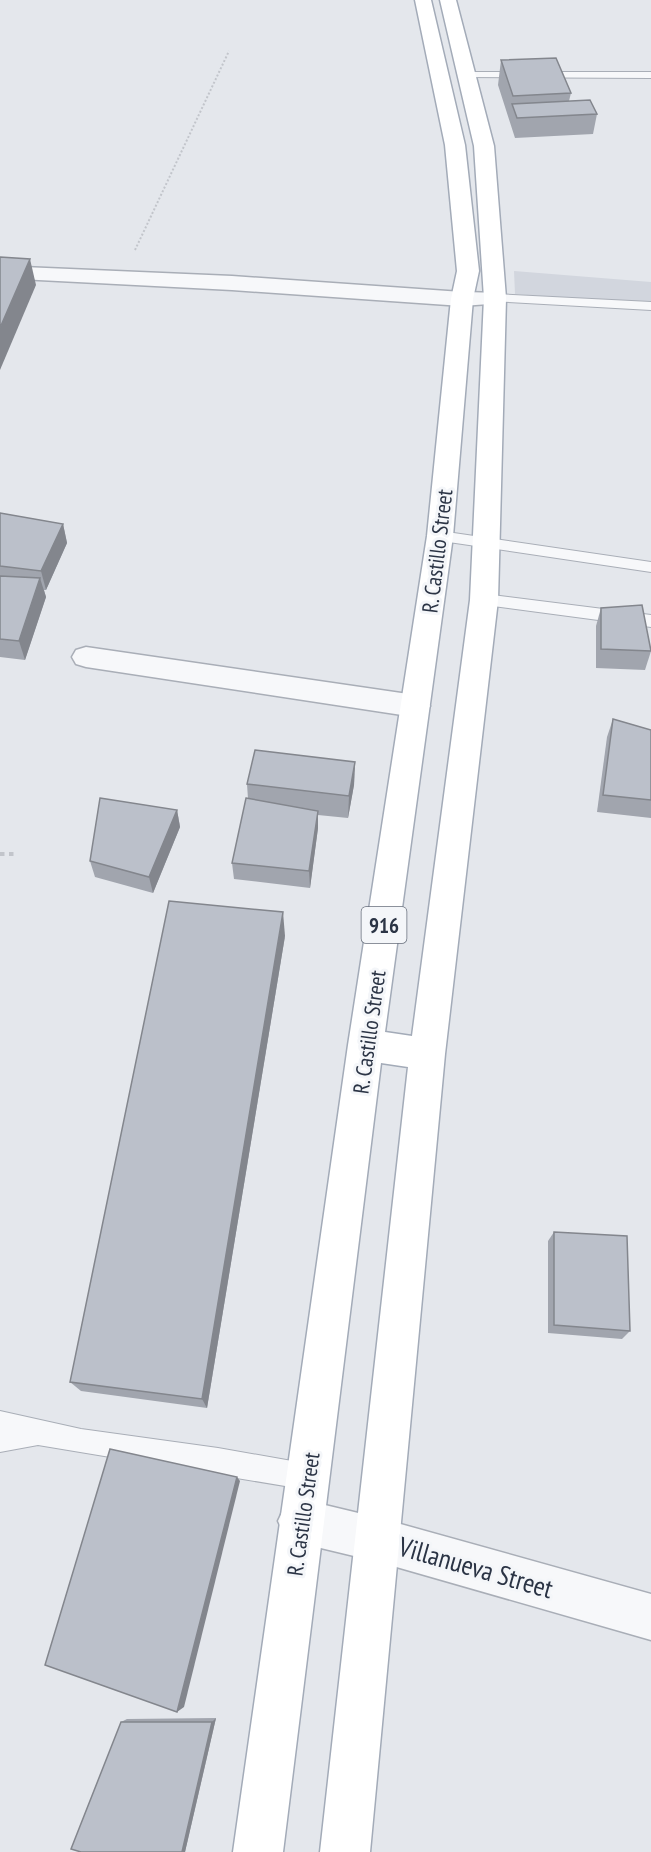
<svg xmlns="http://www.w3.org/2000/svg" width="651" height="1852" font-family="'PT Sans Narrow',sans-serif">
<rect width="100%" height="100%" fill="#e4e7ec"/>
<polygon fill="#d2d6de" points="514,271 651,282 651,305 515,294"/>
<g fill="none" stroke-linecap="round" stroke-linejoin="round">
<g stroke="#a9aeb7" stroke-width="2">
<g id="service">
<polygon points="467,72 651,72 651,78 463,77 462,75"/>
<polygon points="495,294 651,302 651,310 490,301 489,298 490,295"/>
<polygon points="440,531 651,562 651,572 435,540 432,536 435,532"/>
<polygon points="484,594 651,615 651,627 478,604 476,600 478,596"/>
<polygon points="0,1411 81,1429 218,1448 309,1464 318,1468 322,1477 318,1486 309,1490 38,1445 0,1452"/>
</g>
</g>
<g stroke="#a9aeb7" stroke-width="3">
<g id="minor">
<polygon points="0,266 232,276 462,292 503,293 506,298 503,303 462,306 232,290 0,278"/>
<polygon points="86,647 415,695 425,698 430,706 425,714 415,717 86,667 76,664 72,657 76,650"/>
<polygon points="300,1499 379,1518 651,1594 651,1640 379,1562 300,1543 285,1536 278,1521 285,1506"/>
</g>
</g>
<g stroke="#a3abb8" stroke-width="3">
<polygon id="primary" points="415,0 431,0 465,145 479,271 473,299 453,536 385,1032 412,1036 470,600 484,298 474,146 440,0 456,0 494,146 506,298 498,600 445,1054 370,1852 320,1852 408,1067 381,1063 283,1852 233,1852 348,1045 427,536 451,299 457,271 445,145"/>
</g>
<polyline stroke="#c2c5cb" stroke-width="2" stroke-dasharray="2 2" stroke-linecap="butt" points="135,250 229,51"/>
<polyline stroke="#c2c5cb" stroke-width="4" stroke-dasharray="4.5 4.5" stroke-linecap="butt" points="0,854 15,854"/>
<use href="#service" fill="#f7f8fa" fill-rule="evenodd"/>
<use href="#minor" fill="#f7f8fa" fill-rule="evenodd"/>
<use href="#primary" fill="#fff" fill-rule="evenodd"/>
</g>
<g fill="#a1a5ae">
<polygon points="501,60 571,93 569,101 597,114 593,134 515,138 498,85"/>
<polygon points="0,513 63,524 67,543 46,590 44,590 46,597 25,660 0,657"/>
<polygon points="601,608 651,651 645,670 596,668 596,626"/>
<polygon points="613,719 651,730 651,818 597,812 607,737"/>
<polygon points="355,762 354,785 348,818 318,815 318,828 310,888 234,879 232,863 248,799 247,784"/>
<polygon points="177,810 180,827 153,893 95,877 90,861"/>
<polygon points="285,936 207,1408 81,1391 70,1382"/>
<polygon points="554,1232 630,1331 622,1339 548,1333 548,1241"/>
<polygon points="216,1718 185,1852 81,1852 121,1722 127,1719"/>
</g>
<g fill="#83868d">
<polygon points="30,259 36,285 0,370 0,328"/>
<polygon points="63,524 67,543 46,590 41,571"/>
<polygon points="40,578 46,597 25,660 19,641"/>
<polygon points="355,762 354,785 348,818 349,796"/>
<polygon points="177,810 180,827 153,893 149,877"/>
<polygon points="318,811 318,828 310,888 309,871"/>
<polygon points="283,912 285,936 207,1408 202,1399"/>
<polygon points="237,1477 240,1481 184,1707 177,1712"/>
<polygon points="216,1718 185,1852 182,1852 212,1722"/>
</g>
<g fill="#bbc0ca" stroke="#83868d" stroke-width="1.5">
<polygon points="556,58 571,93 513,96 501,60"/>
<polygon points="590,100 597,114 517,118 512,104"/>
<polygon points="0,257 30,259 0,328"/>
<polygon points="0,513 63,524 41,571 0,566"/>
<polygon points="0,576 40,578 19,641 0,639"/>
<polygon points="642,605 651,651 601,649 601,608"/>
<polygon points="613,719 651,730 651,800 603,795"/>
<polygon points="255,750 355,762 349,796 247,784"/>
<polygon points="100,798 177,810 149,877 90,861"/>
<polygon points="246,798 318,811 309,871 232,863"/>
<polygon points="169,901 283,912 202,1399 70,1382"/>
<polygon points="554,1232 627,1236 630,1331 554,1325"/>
<polygon points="110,1449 237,1477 177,1712 45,1665"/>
<polygon points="121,1722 212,1722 182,1852 81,1852 71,1849"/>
</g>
<g text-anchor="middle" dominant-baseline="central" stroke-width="6" stroke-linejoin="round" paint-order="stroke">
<rect fill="#f4f6f9" stroke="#676e7b" stroke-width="1.5" x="361.5" y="907" width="45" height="36" rx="4.5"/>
<g font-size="21" font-weight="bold" fill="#2b3445">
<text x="384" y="925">916</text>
</g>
<g font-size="22" fill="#2b3445" stroke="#f4f6f9">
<text transform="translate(437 551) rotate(-83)">R. Castillo Street</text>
<text transform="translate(369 1032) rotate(-82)">R. Castillo Street</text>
<text transform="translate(303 1514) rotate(-82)">R. Castillo Street</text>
</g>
<g font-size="27" fill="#2b3445" stroke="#f4f6f9">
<text transform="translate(476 1567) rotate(16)">Villanueva Street</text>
</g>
</g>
</svg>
